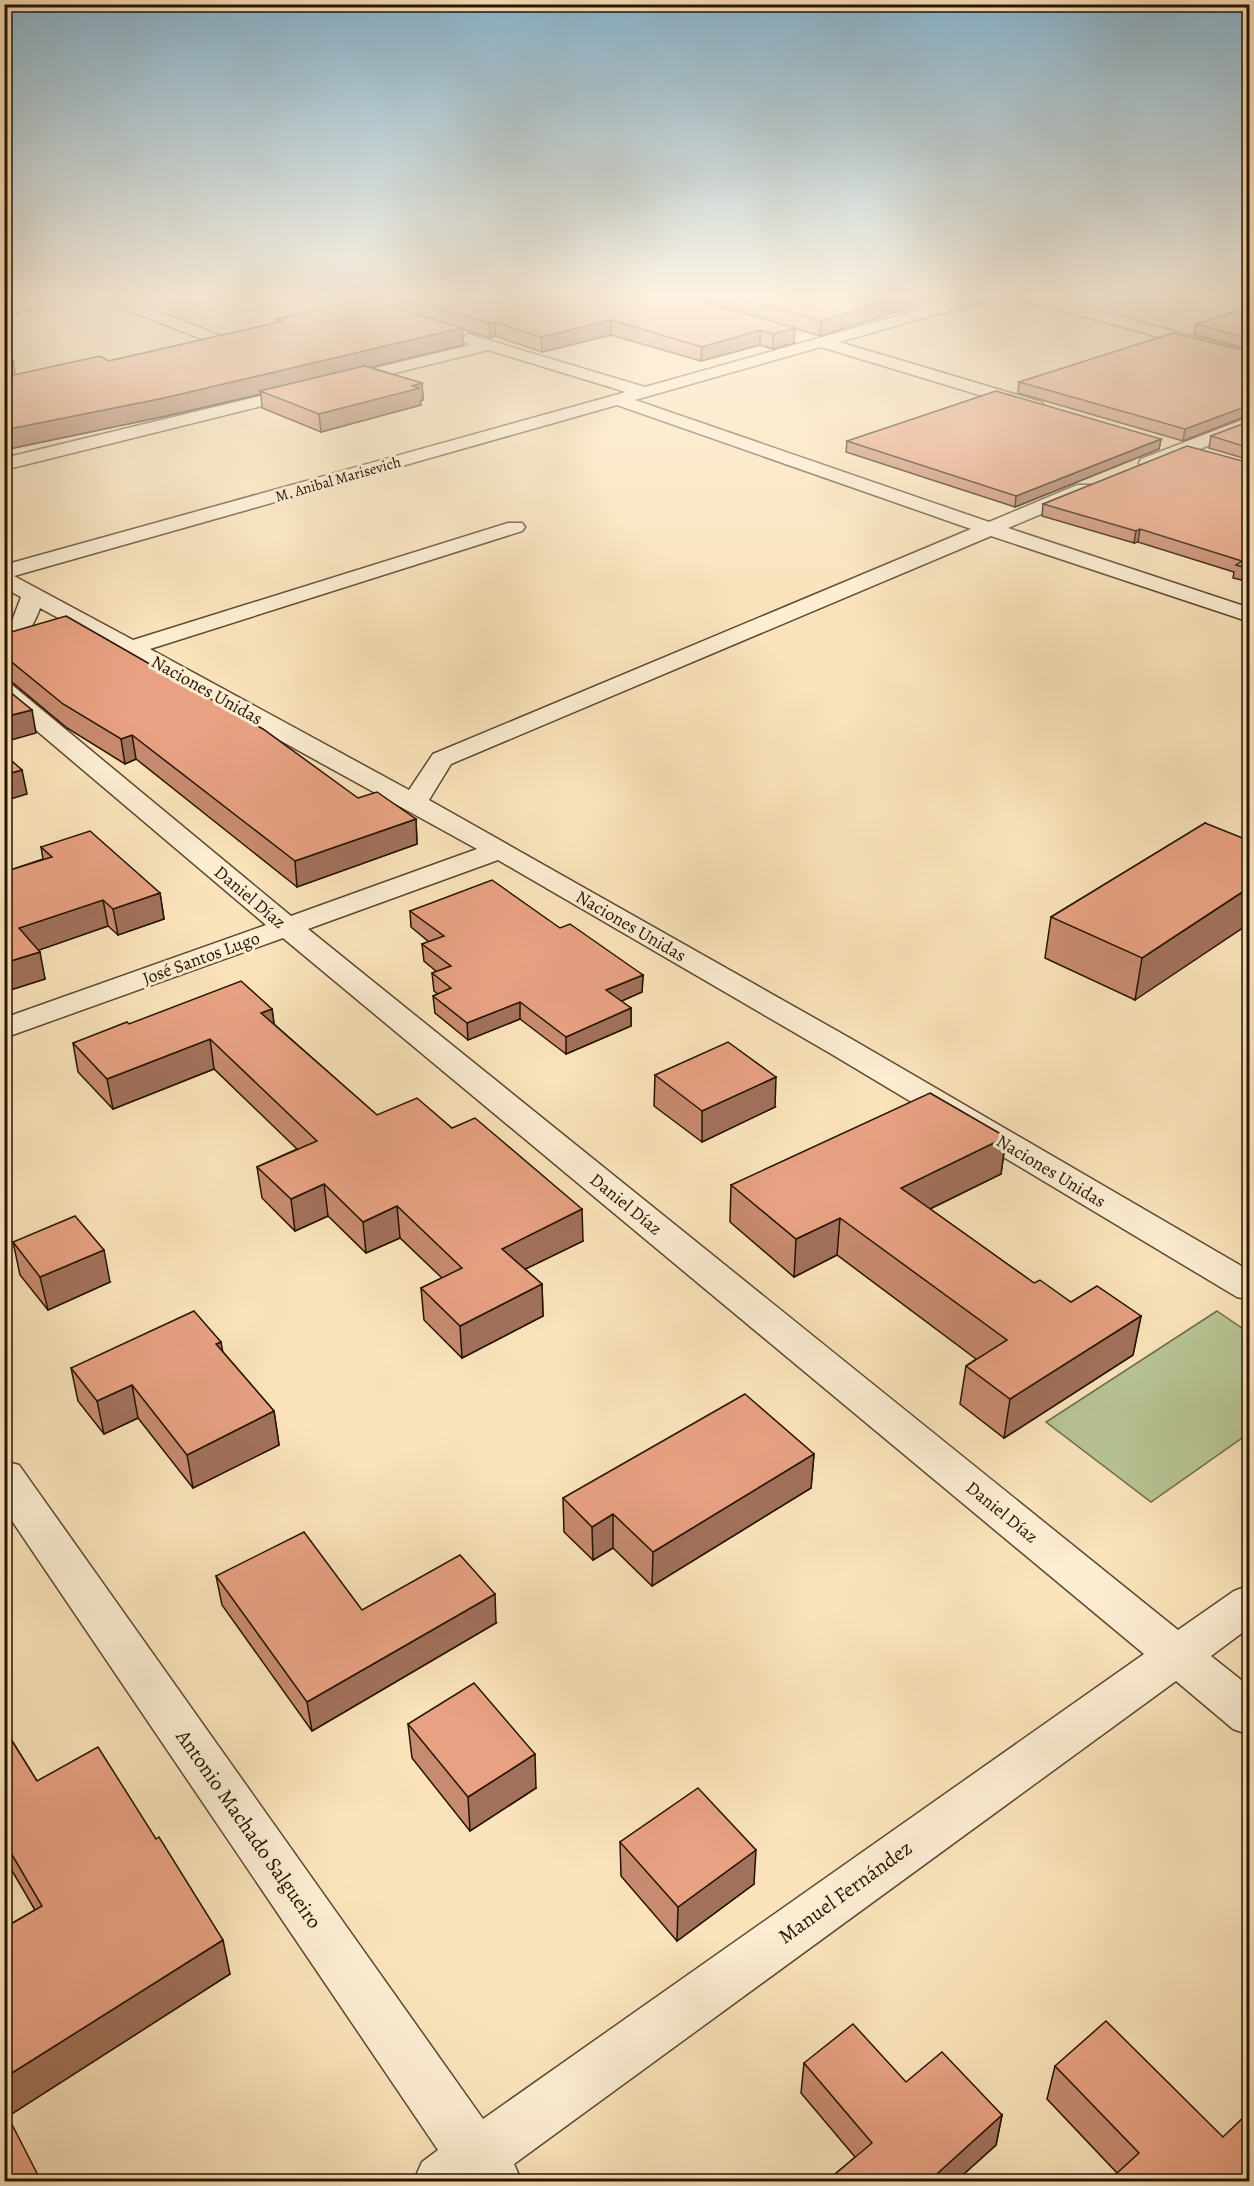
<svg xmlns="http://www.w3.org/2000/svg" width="1254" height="2186" font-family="Alegreya,serif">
<rect width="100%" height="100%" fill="#fae3bb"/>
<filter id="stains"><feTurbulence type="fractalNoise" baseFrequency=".00333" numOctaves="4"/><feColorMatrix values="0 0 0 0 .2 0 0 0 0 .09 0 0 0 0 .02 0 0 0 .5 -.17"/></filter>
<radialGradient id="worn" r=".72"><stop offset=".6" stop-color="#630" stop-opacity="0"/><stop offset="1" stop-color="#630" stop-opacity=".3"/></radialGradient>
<polygon fill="#b8c595" stroke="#6f6c4a" stroke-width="1.5" points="1217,1311 1249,1333 1249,1433 1151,1502 1046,1422"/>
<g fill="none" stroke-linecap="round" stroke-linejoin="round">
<g stroke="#5b482f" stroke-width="3">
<g id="minor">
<polygon points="47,297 77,297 75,300 4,315 4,306"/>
<polygon points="100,297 121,297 224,337 226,340 224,343 212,343 102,300"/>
<polygon points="389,297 417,297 415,300 340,318 332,313 335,310"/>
<path d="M965,297h25l-2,3 -149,42 202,60 3,4 -3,4h-12l-208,-63 -186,53 354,122 88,-37h14l3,4 -3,4 -83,35 242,80v14l-259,-86 -540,228 -22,36 426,241 395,230v29l-13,-3 -404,-242 -335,-195 -190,69 870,701 56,-39 16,-6v42l-39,29 39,31v48l-17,-6 -57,-48 -662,483 8,18h-109l9,-20 16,-12 -434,-641v-48l15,4 464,654 661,-465 -861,-716 -279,100v-20l262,-93 -262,-222v-20l8,2 279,231 186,-67 -437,-241c-6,17 -16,35 -36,40v-18l8,-9 9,-24 -17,-9v-23l622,-173 -138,-42 -484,120v-12l466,-113 -10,-6 8,-5 177,53zM617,405l354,124 -538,225 -24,36 -259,-141 372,-118 3,-4 -3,-4h-14l-375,117 -119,-64z"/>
<polygon points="1023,297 1048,297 1250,352 1250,362 1025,300"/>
<polygon points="1250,417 1250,429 1155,467 1141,467 1139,463 1141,459"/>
</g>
</g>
<use href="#minor" fill="#fcedd3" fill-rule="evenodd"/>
</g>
<g fill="#c88b71" stroke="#261400" stroke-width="1.5">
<polygon points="395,297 687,297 794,343 773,349 760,345 701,361 611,335 542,352 495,336 490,338 462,329 463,345 369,367 422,383 423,400 420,401 421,405 321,432 262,408 261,394 166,416 4,450 4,358 15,375 109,361 276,323 276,319 396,308"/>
<polygon points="688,297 943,297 820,336"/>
<polygon points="1250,307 1250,350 1194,334 1196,324"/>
<polygon points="1250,352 1250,415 1183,441 1018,393 1019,382"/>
<polygon points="1250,421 1250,460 1209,448 1211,436"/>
<polygon points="1161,439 1159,449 1015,507 846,452 847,441"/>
<polygon points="1250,463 1250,582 1233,578 1234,572 1138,542 1134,543 1042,516 1043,504"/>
<polygon points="4,634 358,798 416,819 417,844 297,887 136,759 125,764 67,728 13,683 4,682"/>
<polygon points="1205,823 1135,1000 1045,958 1051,917"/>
<polygon points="41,847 160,893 164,919 118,935 108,926 38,950 45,979 4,992 4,872 43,859"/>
<polygon points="410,911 560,928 643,975 642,992 621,1001 631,1008 631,1026 566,1054 520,1019 468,1040 435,1013 433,996 438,994 434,991 432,973 437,972 424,961 422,944 429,942 411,927"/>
<polygon points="272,1009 274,1024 377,1115 583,1241 525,1269 542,1284 543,1316 462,1358 424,1320 421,1288 442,1278 400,1238 366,1253 328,1216 295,1231 262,1198 257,1167 297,1149 214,1069 113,1109 78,1072 73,1043 129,1024"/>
<polygon points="655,1075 775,1107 702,1142 654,1106"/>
<polygon points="1006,1137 1001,1174 930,1209 1034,1283 1071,1302 1141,1316 1133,1355 1004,1438 960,1404 966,1366 976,1359 837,1255 794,1277 730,1222 731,1185"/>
<polygon points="13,1242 110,1282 48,1310 20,1275"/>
<polygon points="223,1352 274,1411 279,1445 193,1488 138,1418 104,1434 78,1401 71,1368"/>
<polygon points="814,1454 811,1488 652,1586 613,1548 593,1560 564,1532 563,1498"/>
<polygon points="216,1576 362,1610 496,1623 312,1731 222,1605"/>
<polygon points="408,1724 536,1788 470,1831 412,1758"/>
<polygon points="4,1728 37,1781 230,1974 8,2116 4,2181 4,1928 35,1910 4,1857"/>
<polygon points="620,1842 754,1884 677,1941 621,1876"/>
<polygon points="804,2063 906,2082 1002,2115 996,2145 956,2181 833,2181 834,2175 855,2157 801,2093"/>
<polygon points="1055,2066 1223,2137 1250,2181 1114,2181 1117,2173 1047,2099"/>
</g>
<g fill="#a2715c" stroke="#261400" stroke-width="1.5">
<polygon points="899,297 943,297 820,336 821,321"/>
<polygon points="611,320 611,335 542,352 541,337"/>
<polygon points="495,322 495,336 490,338 489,323"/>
<polygon points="462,328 463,345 264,393 260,391 261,394 166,416 4,450 4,430"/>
<polygon points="795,328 794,343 773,349 773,334"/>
<polygon points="760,330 760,345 701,361 702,347"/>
<polygon points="13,361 16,379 4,382 4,363"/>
<polygon points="422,383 423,400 420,401 421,405 321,432 319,414"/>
<polygon points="1250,405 1249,415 1183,441 1185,429"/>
<polygon points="1161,439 1159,449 1015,507 1016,496"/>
<polygon points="1140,529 1138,542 1134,543 1136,531"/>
<polygon points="32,710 36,733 4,742 4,717"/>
<polygon points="132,735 136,759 125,764 121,739"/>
<polygon points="22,770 27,794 4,801 4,775"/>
<polygon points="416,819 417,844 297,887 295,861"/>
<polygon points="1250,887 1250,923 1135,1000 1142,958"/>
<polygon points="160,893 164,919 118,935 113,909"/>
<polygon points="103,900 108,926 25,955 19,928"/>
<polygon points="40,952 45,979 4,992 4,963"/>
<polygon points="643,975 642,992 606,1008 606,990"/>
<polygon points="520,1002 520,1019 468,1040 467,1023"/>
<polygon points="631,1008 631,1026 566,1054 566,1037"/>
<polygon points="272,1009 276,1038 261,1013"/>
<polygon points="210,1039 214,1069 113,1109 107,1079"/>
<polygon points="776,1077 775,1107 702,1142 702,1111"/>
<polygon points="1006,1137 1001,1174 897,1225 901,1188"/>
<polygon points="324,1184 328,1216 295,1231 291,1199"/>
<polygon points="397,1206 400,1238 366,1253 363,1222"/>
<polygon points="582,1209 583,1241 503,1280 502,1249"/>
<polygon points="840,1218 837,1255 794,1277 796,1239"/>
<polygon points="104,1250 110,1282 48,1310 40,1277"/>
<polygon points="542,1284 543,1316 462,1358 460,1326"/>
<polygon points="1141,1316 1133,1355 1004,1438 1010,1399"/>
<polygon points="221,1342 227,1375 216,1344"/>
<polygon points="132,1385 138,1418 104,1434 97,1401"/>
<polygon points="274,1411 279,1445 193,1488 187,1455"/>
<polygon points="814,1454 811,1488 652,1586 653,1552"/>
<polygon points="613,1514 613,1548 593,1560 592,1527"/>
<polygon points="495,1594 496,1623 312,1731 307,1702"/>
<polygon points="535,1754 536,1788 470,1831 468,1797"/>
<polygon points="756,1850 754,1884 677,1941 678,1907"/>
<polygon points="223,1940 230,1974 4,2119 4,2078"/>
<polygon points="1002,2115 996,2145 956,2181 929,2181"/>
</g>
<g fill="#e8a283" stroke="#261400" stroke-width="1.5">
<polygon points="401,297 687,297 795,328 773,334 760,330 702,347 611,320 541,337 495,322 489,323"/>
<polygon points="737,297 899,297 821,321"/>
<polygon points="368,299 462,328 164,398 4,430 4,377 100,356 109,361 283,321 276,319"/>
<polygon points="1250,307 1250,339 1196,324"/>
<polygon points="1173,333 1250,352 1250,405 1185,429 1019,382"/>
<polygon points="4,358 13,361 4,363"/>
<polygon points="364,366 422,383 412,386 420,388 319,414 260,391"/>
<polygon points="996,391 1161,439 1016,496 847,441"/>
<polygon points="1250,421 1250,448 1211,436"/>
<polygon points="1187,446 1250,463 1250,569 1236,565 1242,561 1140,529 1136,531 1043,504"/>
<polygon points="66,616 263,729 358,798 377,792 416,819 295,861 132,735 121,739 63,704 9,660 4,659 4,634"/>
<polygon points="4,687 32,710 4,717"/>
<polygon points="4,754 22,770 4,775"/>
<polygon points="1205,823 1250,841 1250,887 1142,958 1051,917"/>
<polygon points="90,831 160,893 113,909 103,900 19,928 40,952 4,963 4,872 52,857 41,847"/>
<polygon points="492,880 560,928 570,924 643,975 606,990 631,1008 566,1037 520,1002 467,1023 433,996 451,988 432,973 451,966 422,944 444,936 410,911"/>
<polygon points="241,981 272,1009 261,1013 377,1115 417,1098 452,1128 475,1118 582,1209 502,1249 542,1284 460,1326 421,1288 462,1268 397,1206 363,1222 324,1184 291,1199 257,1167 317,1141 210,1039 107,1079 73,1043 127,1022 129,1024"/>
<polygon points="728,1042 776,1077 702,1111 655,1075"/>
<polygon points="930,1093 1006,1137 901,1188 1034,1283 1040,1280 1071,1302 1097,1286 1141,1316 1010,1399 966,1366 1007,1340 840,1218 796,1239 731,1185"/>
<polygon points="75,1216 104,1250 40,1277 13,1242"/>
<polygon points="194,1311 221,1342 216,1344 274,1411 187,1455 132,1385 97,1401 71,1368"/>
<polygon points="745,1394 814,1454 653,1552 613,1514 592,1527 563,1498"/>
<polygon points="304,1532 362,1610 460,1555 495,1594 307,1702 216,1576"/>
<polygon points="474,1683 535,1754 468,1797 408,1724"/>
<polygon points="4,1728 37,1781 98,1747 156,1839 159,1837 223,1940 4,2078 4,1928 42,1906 4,1841"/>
<polygon points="698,1788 756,1850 678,1907 620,1842"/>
<polygon points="1106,2021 1223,2137 1250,2111 1250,2181 1123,2181 1116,2174 1139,2153 1055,2066"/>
<polygon points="853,2024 906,2082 942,2052 1002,2115 929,2181 906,2181 905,2180 904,2181 839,2181 834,2175 872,2143 804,2063"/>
<polygon points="4,2109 41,2181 4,2181"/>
</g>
<linearGradient id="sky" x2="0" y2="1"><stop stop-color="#8ab8d3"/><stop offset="0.49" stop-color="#fdf2e0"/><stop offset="1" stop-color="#fdf2e0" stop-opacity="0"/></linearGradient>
<rect width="1254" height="603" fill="url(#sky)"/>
<g text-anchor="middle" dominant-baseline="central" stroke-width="6" stroke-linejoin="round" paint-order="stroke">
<g font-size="15" fill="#261400" stroke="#fcedd3">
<text transform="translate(338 479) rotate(-16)">M. Anibal Marisevich</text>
</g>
<g font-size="18" fill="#261400" stroke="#fcedd3">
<text transform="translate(207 690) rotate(29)">Naciones Unidas</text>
<text transform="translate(250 897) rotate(40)">Daniel Díaz</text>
<text transform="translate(631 926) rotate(30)">Naciones Unidas</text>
<text transform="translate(201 958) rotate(-20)">José Santos Lugo</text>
<text transform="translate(1051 1171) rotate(31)">Naciones Unidas</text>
<text transform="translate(626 1204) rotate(39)">Daniel Díaz</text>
<text transform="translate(1002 1512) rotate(39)">Daniel Díaz</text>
</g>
<g font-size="21" fill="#261400" stroke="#fcedd3">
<text transform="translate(249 1829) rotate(55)">Antonio Machado Salgueiro</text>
<text transform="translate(845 1892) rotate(-36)">Manuel Fernández</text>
</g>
</g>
<rect width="1254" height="2186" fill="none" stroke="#fae3bb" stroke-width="24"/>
<rect x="6" y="6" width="1242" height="2174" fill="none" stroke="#261400" stroke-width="3"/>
<rect x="12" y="12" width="1230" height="2162" fill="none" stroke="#261400" stroke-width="1.5"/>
<rect width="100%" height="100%" filter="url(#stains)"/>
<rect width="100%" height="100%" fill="url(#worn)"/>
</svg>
